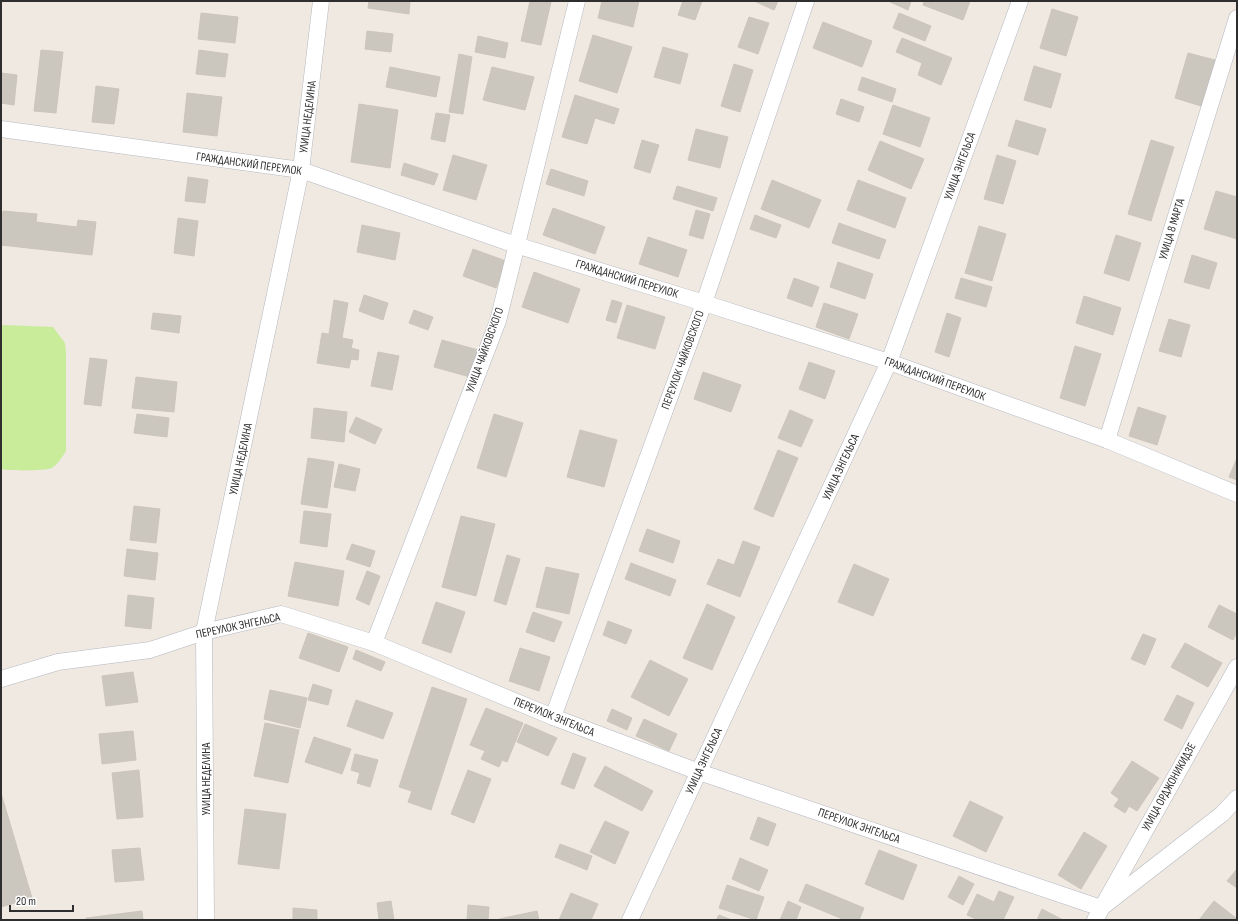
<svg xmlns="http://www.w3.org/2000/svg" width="1238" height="921" font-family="'Sofia Sans Condensed',sans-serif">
<rect width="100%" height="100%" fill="#efe9e1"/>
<path fill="#c9ec9a" d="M4,325l49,2 12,16 1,9v99c-4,6 -8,13 -14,17 -6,3 -45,3 -51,1v-143z"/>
<g fill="#cbc7bf" stroke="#cbc5ba">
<polygon points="369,1 410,1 409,14 368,8"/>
<polygon points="530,1 551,2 541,45 521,41"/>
<polygon points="602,1 639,1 633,27 598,18"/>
<polygon points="683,1 702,1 695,20 678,15"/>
<polygon points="754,1 778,1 774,10"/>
<polygon points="888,1 911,1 908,10"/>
<polygon points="924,1 970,1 963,20 923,5"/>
<polygon points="1052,9 1078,17 1066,56 1040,48"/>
<polygon points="201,13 238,17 235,43 198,39"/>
<polygon points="899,13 931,26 925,41 893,28"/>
<polygon points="749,17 769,23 758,54 738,47"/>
<polygon points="823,22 872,41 862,67 813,48"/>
<polygon points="367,31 393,34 391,52 365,49"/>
<polygon points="593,35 632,47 617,93 579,81"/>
<polygon points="478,36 508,43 505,58 475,52"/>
<polygon points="902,38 952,58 941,85 918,75 922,63 896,52"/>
<polygon points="663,47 688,54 680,84 654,77"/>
<polygon points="41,50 63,52 56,113 34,111"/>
<polygon points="199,50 228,54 225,77 196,74"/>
<polygon points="1188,53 1215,60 1201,106 1175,98"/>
<polygon points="459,54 472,57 463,114 449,112"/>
<polygon points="734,64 753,70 740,112 721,106"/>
<polygon points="1034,66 1061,74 1051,108 1024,100"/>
<polygon points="390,67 440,77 436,97 386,87"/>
<polygon points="492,67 534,77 525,110 483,100"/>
<polygon points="1,73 17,75 14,105 1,103"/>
<polygon points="862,77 896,89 892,102 858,90"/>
<polygon points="96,86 119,89 114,124 92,122"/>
<polygon points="187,93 222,97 217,136 183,132"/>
<polygon points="575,95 619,109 614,124 595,118 587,144 562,137"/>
<polygon points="841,99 864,107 859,122 836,114"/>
<polygon points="359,104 398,110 390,168 351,162"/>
<polygon points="893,105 930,118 920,147 883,134"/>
<polygon points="436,113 450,115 445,142 431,139"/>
<polygon points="1016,120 1046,129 1038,155 1008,146"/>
<polygon points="696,129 728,137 720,168 688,160"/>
<polygon points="642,140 659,145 650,173 634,168"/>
<polygon points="1151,140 1174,147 1151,221 1128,214"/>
<polygon points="880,141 924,159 911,189 868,170"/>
<polygon points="453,155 487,165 476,200 443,190"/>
<polygon points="997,155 1016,161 1003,204 984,199"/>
<polygon points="404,163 438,174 434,185 401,175"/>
<polygon points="551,169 588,181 584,196 546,184"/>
<polygon points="188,177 208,180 205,203 185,201"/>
<polygon points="772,180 821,200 809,228 761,209"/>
<polygon points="858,180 906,198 895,228 847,210"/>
<polygon points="677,186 717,198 713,211 673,199"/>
<polygon points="1216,191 1237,197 1237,239 1204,229"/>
<polygon points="553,208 605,227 595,254 543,235"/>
<polygon points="696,210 710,214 703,239 689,235"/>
<polygon points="3,211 37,214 36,222 77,227 78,220 96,222 92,255 1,245 1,218 2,218"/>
<polygon points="755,215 781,225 776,238 750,229"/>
<polygon points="178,218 198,221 194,256 174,253"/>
<polygon points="839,223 886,240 879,259 832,243"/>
<polygon points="362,225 400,233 395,260 357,252"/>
<polygon points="979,226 1006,234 992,281 965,273"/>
<polygon points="1116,235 1141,243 1129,281 1104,273"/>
<polygon points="648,237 687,250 678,277 639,264"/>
<polygon points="473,249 506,261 496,288 463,276"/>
<polygon points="1192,255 1217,263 1209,289 1184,282"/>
<polygon points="838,262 873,274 865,299 830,287"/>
<polygon points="534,272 580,289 568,323 522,307"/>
<polygon points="794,278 819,287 812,307 787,298"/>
<polygon points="961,278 992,287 986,307 955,298"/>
<polygon points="364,295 388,303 383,320 359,311"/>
<polygon points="1084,296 1121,308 1113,335 1076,323"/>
<polygon points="334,300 348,303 342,338 353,340 351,348 359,350 358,360 351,359 349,368 317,363 322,333 329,334"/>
<polygon points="612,300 622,303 616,323 606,320"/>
<polygon points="824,303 858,314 849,339 816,327"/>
<polygon points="627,305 665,317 655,349 617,338"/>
<polygon points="414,310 433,317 428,330 409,323"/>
<polygon points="153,313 181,316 179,333 151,329"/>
<polygon points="947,313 961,318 949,357 935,352"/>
<polygon points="1169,319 1190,325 1181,357 1159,351"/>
<polygon points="442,340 478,350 470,377 434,367"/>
<polygon points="1075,346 1101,354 1085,406 1060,398"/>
<polygon points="378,352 399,356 392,390 371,386"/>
<polygon points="90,358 107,360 101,406 84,404"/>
<polygon points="809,362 835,371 825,399 799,389"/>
<polygon points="703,372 741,385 731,412 694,399"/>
<polygon points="136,377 177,382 174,412 132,408"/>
<polygon points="1138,407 1166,416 1157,445 1129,436"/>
<polygon points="314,408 347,412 344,442 311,438"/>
<polygon points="790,410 813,420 801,447 778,438"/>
<polygon points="137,414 169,418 167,437 134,433"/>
<polygon points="494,414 523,423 506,477 477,468"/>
<polygon points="356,417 382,429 375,444 349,432"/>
<polygon points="580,430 617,440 604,487 567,477"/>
<polygon points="778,450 798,458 773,517 754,509"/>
<polygon points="308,458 334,462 327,508 301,504"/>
<polygon points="1237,458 1237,480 1229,477"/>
<polygon points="339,464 360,469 355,491 334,487"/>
<polygon points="134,506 160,509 156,543 130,540"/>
<polygon points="304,511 331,514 327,547 300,543"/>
<polygon points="461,516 495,524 476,596 442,587"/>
<polygon points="647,529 680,541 673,563 639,551"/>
<polygon points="743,541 760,547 740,597 707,584 718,559 734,565"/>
<polygon points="352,544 375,551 370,567 346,559"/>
<polygon points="127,549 158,553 155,580 124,576"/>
<polygon points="507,555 520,559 506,605 494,601"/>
<polygon points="295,562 344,571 338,606 288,596"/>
<polygon points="631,563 676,580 670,596 625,579"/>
<polygon points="854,564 889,579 873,616 838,602"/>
<polygon points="546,567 579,574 569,614 536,607"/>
<polygon points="367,571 380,576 369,605 356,599"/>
<polygon points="128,595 154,598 151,629 125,626"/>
<polygon points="436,602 465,612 451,653 422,643"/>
<polygon points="707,604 735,617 712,670 683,658"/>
<polygon points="1219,605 1237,614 1237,632 1233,640 1208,627"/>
<polygon points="533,612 562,622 554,642 526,632"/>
<polygon points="608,621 632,630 626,644 603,635"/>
<polygon points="308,633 348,647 339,672 299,658"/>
<polygon points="1143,634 1156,639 1145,665 1131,659"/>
<polygon points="1185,643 1222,663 1208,687 1171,667"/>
<polygon points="520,648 550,657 539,691 509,681"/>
<polygon points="356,650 385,662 381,671 353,659"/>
<polygon points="650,660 688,679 669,716 631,697"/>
<polygon points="133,672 138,702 106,706 102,676"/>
<polygon points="313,684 332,690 328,705 308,700"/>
<polygon points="432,687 467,699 431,810 408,802 412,791 399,787"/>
<polygon points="270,690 307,698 300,728 264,719"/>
<polygon points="1177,695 1194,703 1182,729 1164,720"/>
<polygon points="356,700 393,713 383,739 347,726"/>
<polygon points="486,708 523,723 507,762 502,760 499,767 481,759 485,751 470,745"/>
<polygon points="612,709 632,718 627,730 607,721"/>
<polygon points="644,719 677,734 669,751 636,736"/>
<polygon points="265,723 299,730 288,783 254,776"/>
<polygon points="525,724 557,738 548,756 517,742"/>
<polygon points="133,731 136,760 102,764 99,734"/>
<polygon points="314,737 351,749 342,774 305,762"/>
<polygon points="573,753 586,758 574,789 561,784"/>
<polygon points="355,754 378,760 370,787 357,783 360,773 351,770"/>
<polygon points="1132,761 1159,778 1137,811 1129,806 1125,813 1114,806 1119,799 1111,793"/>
<polygon points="605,766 653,791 642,811 594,786"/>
<polygon points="139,770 143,817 117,819 112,773"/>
<polygon points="468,770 491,779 474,823 451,814"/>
<polygon points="1,793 32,898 1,907"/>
<polygon points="970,801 1003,817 986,852 953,836"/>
<polygon points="245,809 286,814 279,869 238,864"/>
<polygon points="758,817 776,824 768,846 750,839"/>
<polygon points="605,821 629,832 615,864 590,852"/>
<polygon points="1084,832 1107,846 1081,889 1058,875"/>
<polygon points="560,844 592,856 587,870 555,857"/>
<polygon points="140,848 144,880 115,882 112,850"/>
<polygon points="879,850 917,865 903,900 865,884"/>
<polygon points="740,858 768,870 759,891 732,879"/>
<polygon points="1237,869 1237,888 1227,881"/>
<polygon points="959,876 974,884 963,905 948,897"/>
<polygon points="806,884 864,908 859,920 845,920 799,901"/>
<polygon points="727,885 764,897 756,920 719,908"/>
<polygon points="999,891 1014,897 1003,920 978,920 967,915 977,894 994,902"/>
<polygon points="571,893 598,904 591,920 559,920"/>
<polygon points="391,901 394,920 379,920 377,903"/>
<polygon points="788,901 801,907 796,920 780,920"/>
<polygon points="1214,901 1236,918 1234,920 1199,920"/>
<polygon points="468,905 489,907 488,920 467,920"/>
<polygon points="293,908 317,910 317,920 293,920"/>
<polygon points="1042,909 1063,920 1037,920"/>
<polygon points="142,911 143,920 86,920 86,918"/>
<polygon points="537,911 539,920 500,920 499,919"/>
<polygon points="719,915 732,920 716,920"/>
</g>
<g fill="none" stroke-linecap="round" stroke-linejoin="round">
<g stroke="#b4b7c1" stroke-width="17">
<g id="street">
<polyline points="1,129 301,170 516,245 704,303 889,362 1107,440 1237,494"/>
<polyline points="1107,440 1237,18"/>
<polyline points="374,643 498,321 577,1"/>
<polyline points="1,679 58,662 150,650 204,632 281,614 374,643 553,717 699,772 1101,908 1222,814 1237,798"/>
<polyline points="553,717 704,303 806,1"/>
<polyline points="206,920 204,632 301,170 321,1"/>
<polyline points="630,920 889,362 1020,1"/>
<polyline points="1095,920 1237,667"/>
</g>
</g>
<use href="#street" stroke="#fff" stroke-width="16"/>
</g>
<g text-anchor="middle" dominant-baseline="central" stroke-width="3" stroke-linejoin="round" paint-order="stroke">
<g font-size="12" fill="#2e2e2e" stroke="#fff">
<text transform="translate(308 117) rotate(-83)">УЛИЦА НЕДЕЛИНА</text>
<text transform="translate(249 164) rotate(8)">ГРАЖДАНСКИЙ ПЕРЕУЛОК</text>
<text transform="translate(960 166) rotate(-70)">УЛИЦА ЭНГЕЛЬСА</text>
<text transform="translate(1172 229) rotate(-73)">УЛИЦА 8 МАРТА</text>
<text transform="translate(627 279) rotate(17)">ГРАЖДАНСКИЙ ПЕРЕУЛОК</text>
<text transform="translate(485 350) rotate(-70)">УЛИЦА ЧАЙКОВСКОГО</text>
<text transform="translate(683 360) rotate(-70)">ПЕРЕУЛОК ЧАЙКОВСКОГО</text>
<text transform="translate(935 379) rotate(20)">ГРАЖДАНСКИЙ ПЕРЕУЛОК</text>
<text transform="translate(241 459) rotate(-78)">УЛИЦА НЕДЕЛИНА</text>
<text transform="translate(841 467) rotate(-65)">УЛИЦА ЭНГЕЛЬСА</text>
<text transform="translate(238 626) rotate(-12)">ПЕРЕУЛОК ЭНГЕЛЬСА</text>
<text transform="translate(554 717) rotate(22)">ПЕРЕУЛОК ЭНГЕЛЬСА</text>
<text transform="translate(704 761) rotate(-65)">УЛИЦА ЭНГЕЛЬСА</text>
<text transform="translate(206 779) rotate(-90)">УЛИЦА НЕДЕЛИНА</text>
<text transform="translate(1169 787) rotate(-61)">УЛИЦА ОРДЖОНИКИДЗЕ</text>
<text transform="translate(859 826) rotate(19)">ПЕРЕУЛОК ЭНГЕЛЬСА</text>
</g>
</g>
<rect width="1238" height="921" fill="none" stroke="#2e2e2e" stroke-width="4"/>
<path d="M10 905v6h63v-6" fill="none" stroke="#2e2e2e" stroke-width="2"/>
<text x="16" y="905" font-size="12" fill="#2e2e2e" stroke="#ffffff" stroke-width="3" paint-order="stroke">20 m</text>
</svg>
